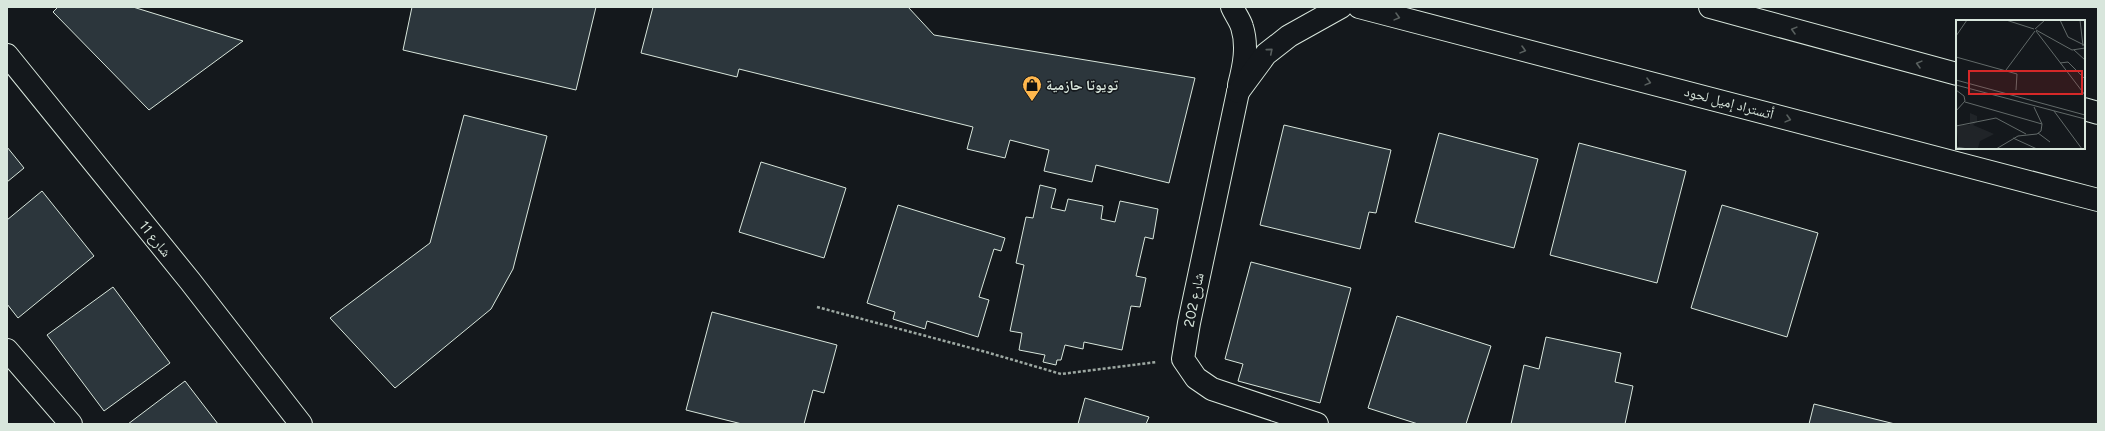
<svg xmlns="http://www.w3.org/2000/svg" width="2105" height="431" font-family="Figtree,'Noto Naskh Arabic',sans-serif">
<rect width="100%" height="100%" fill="#14181c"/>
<g fill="#2c363c" stroke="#d8e6dc">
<polygon points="58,7 133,7 243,41 149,110 53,12"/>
<polygon points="412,7 596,7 576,90 403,50"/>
<polygon points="653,7 908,7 934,35 1195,78 1169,183 1096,165 1092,182 1044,171 1049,150 1010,140 1005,158 967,149 973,127 739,69 737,77 641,53"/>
<polygon points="464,115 547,136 513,269 491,309 395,388 330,318 430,243"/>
<polygon points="1284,125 1391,150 1376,213 1369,212 1360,249 1260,225"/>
<polygon points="1439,133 1538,159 1514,248 1415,222"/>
<polygon points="1579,143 1686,171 1657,283 1550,255"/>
<polygon points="7,147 24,168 7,182"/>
<polygon points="761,162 846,188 824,258 739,232"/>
<polygon points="1040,185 1056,189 1051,208 1065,211 1068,199 1103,206 1101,219 1115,222 1120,201 1158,209 1153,239 1145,237 1136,276 1146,278 1140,307 1131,306 1122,350 1084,342 1083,349 1065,345 1061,360 1057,360 1056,365 1043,362 1045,355 1019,350 1022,333 1010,331 1024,265 1016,263 1026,217 1033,218"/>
<polygon points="42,191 94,256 18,318 7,304 7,220"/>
<polygon points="898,205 1005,238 1001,251 994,249 979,297 989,300 978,337 927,321 925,329 893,319 895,312 867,303"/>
<polygon points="1722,205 1818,233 1787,337 1691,308"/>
<polygon points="1251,262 1351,288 1320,403 1238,381 1243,364 1225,359"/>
<polygon points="113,287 170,363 104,411 47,335"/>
<polygon points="712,312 837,345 824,393 813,390 804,424 742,424 686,410"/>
<polygon points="1397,316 1491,346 1466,424 1418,424 1368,408"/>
<polygon points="1546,337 1621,353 1615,382 1633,386 1625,424 1511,424 1524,365 1539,369"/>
<polygon points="185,381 218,424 128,424"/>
<polygon points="1085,398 1149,417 1146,424 1078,424"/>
<polygon points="1814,404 1895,424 1809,424"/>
</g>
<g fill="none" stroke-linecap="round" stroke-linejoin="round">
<g stroke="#d8e6dc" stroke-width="24">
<polyline id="street" points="7,350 71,424"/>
</g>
<g stroke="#d8e6dc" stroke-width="24">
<g id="secondary">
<polyline points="7,55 190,281 301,424"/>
<polyline points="1238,92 1189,323 1183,359 1196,378 1212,389 1317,424"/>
</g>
</g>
<g stroke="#d8e6dc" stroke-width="24">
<g id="highway">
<path d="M1232,7c3,7 8,13 10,20 6,19 2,39 -3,58"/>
<polyline points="1359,7 2098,200"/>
<polyline points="1710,7 1957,74"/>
<polyline points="1238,92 1266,54 1289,36 1341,7"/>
<polyline points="2084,109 2098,113"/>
</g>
</g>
<polyline stroke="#9da8a2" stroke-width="2.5" stroke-dasharray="3 2" stroke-linecap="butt" points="817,307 986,352 1061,374 1157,362"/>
<use href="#street" stroke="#14181c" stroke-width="22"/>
<use href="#secondary" stroke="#14181c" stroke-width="22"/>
<use href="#highway" stroke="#14181c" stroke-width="22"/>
</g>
<defs><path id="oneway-chevron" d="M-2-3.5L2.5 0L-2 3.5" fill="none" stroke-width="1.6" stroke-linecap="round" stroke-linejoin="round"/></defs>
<g stroke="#59605f">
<use href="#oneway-chevron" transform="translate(1397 17) rotate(15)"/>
<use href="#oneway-chevron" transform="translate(1794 30) rotate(-165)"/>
<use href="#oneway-chevron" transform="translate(1523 50) rotate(15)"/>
<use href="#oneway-chevron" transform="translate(1270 51) rotate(-40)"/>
<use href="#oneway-chevron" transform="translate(1919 64) rotate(-165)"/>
<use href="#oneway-chevron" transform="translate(1648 82) rotate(15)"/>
<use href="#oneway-chevron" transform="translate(1788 119) rotate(15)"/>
</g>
<defs>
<g id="shop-pin" transform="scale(1)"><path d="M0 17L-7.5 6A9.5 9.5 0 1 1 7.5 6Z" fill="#ffb74d" stroke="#14181c"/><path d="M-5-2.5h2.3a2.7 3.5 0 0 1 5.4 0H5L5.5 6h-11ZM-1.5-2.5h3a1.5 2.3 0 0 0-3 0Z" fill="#111"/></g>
</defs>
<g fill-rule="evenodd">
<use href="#shop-pin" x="1032" y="85"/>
</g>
<g text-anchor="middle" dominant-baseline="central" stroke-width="3" stroke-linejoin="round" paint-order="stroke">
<g font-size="14" font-weight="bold" fill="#d8e6dc" stroke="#14181c" text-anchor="start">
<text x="1046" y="85">تويوتا حازمية</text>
</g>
<g font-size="14" fill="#d8e6dc" stroke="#14181c">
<text transform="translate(1729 103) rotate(15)">أتستراد إميل لحود</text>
<text transform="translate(155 239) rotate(51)">شارع 11</text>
<text transform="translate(1194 300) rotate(-79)">شارع 202</text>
</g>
</g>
<g transform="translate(1956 20)">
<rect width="129" height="129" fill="#14181c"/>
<path d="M14,93l7,3v6l-4,3 21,9 -14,7 -2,7 2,1h-24l3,-2 -3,-22h14z" fill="#202428"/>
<path fill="none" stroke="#626a69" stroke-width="1" d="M50,0l28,9M104,0l8,17 16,8M124,0l3,26M79,9l10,-9M80,10l36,20 13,-2M80,11l49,64M0,16l11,-16M118,30l11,10M0,37l61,17 -1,16M104,43l8,-1 17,17M50,50l29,-39M0,60l129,35M0,65l129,34M0,70l8,6 1,5 -9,10M9,82l77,22M98,91l28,38M0,106l40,-8 30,16M82,113l12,9M57,118l24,11M0,127l12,2M40,129l22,-13 19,-2 4,-3 1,-7 -8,-17"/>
<path fill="#d62828" fill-opacity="0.15" stroke="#d62828" stroke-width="2" d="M13,51h113v23h-113z"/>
<rect width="129" height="129" fill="none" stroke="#d8e6dc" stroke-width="2"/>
</g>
<rect width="2105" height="431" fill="none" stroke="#d8e6dc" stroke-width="16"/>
</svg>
